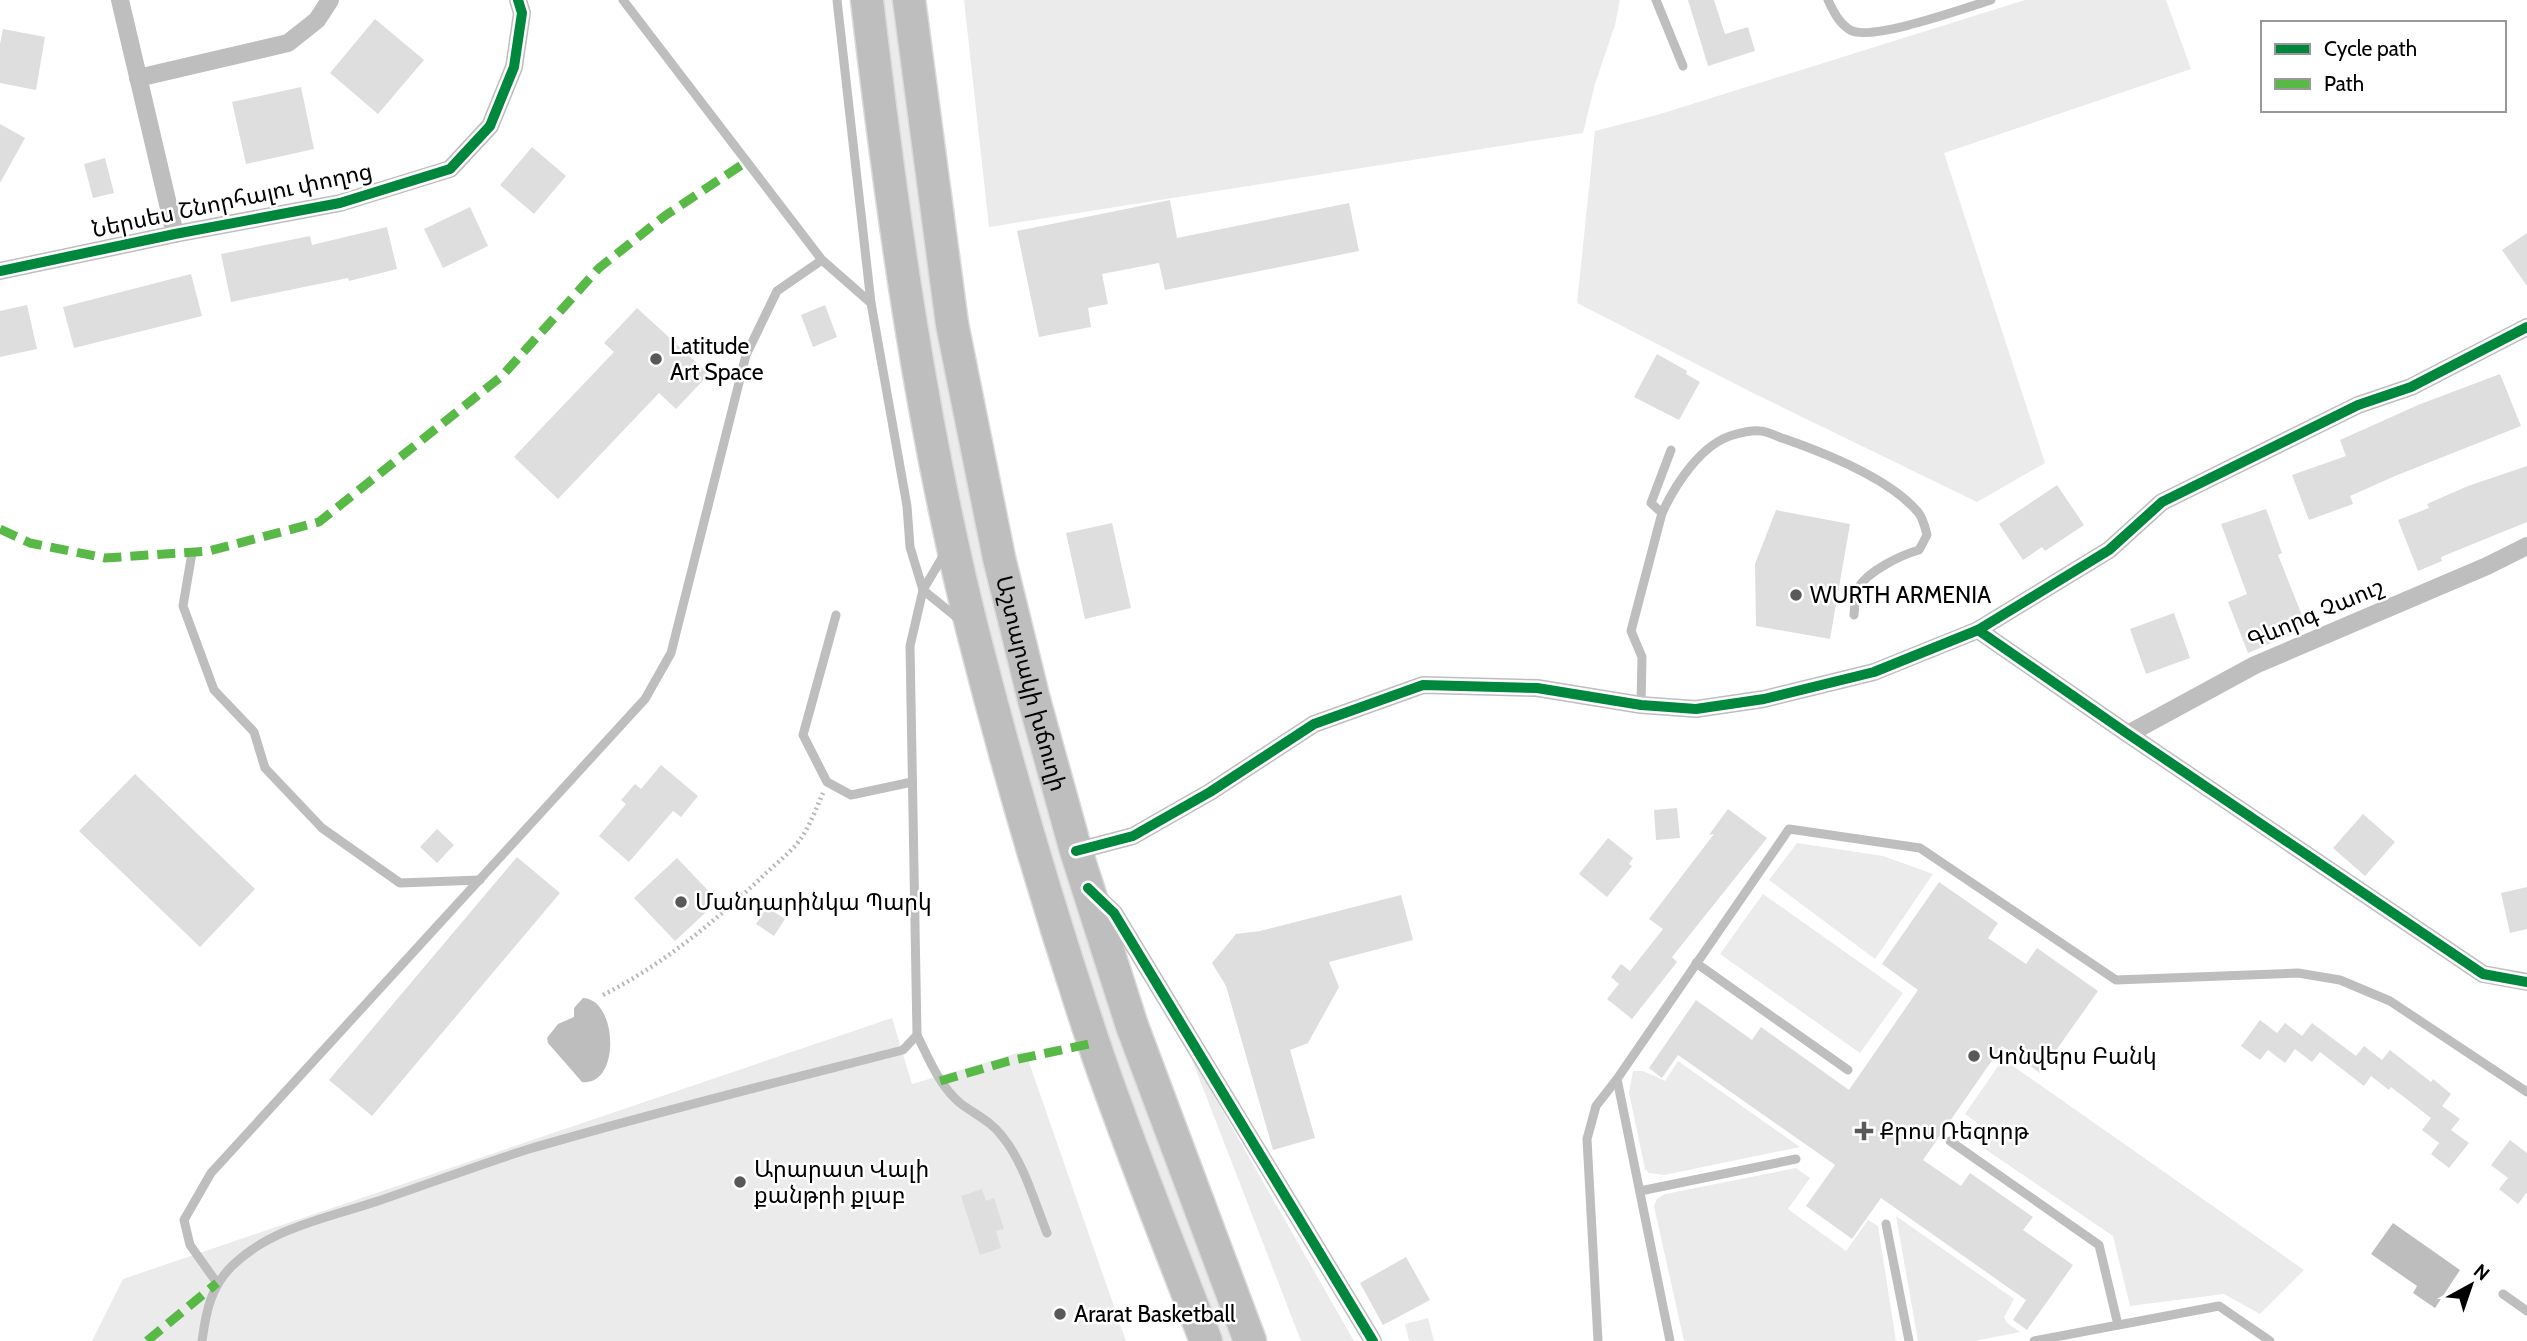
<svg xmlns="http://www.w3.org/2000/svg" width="2527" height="1341" font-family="Cabin,'Noto Sans Armenian',sans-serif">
<rect width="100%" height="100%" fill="#fff"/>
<g fill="#ebebeb">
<polygon points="880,0 896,0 968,466 1239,1341 1221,1341 1160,1183 1107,1034 1051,863 971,566 925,328"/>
<polygon points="964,0 1620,0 1615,25 1595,84 1583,133 989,227"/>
<polygon points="2025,0 2166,0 2191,69 1944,153 2045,463 1977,502 1751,392 1577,303 1595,131 1657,115"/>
<polygon points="1797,843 1883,856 1933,874 1875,959 1769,880"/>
<polygon points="1763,894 1903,993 1860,1053 1720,954"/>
<polygon points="892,1018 912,1084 1025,1051 1126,1341 92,1341 123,1279"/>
<polygon points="1189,1052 1354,1341 1301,1341"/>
<polygon points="2003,1059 2304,1270 2260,1314 2224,1294 2130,1306 2113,1236 1979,1145 1988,1131 1965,1114"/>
<polygon points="1678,1061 1800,1147 1664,1175 1649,1173 1645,1169 1629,1093 1633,1071 1643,1071 1665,1081"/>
<polygon points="1796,1168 1810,1178 1788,1209 1792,1212 1846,1251 1868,1220 1878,1226 1896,1341 1684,1341 1654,1206 1657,1199 1665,1194"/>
<polygon points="1896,1216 2014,1299 2004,1317 2007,1323 2020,1332 1975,1341 1918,1341"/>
<polygon points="1428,1318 1434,1341 1409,1341 1405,1324"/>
</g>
<g fill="#bdbdbd">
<path d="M583,998c35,1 38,89 -1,84l-34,-39 -1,-5 11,-14 16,-7v-9z"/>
<polygon points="2393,1223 2460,1270 2435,1308 2413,1293 2417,1286 2371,1254"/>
</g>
<g fill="#dedede">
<polygon points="1688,0 1714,0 1725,34 1748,27 1755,51 1708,66"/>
<polygon points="375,19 424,60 378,114 330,73"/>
<polygon points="3,29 45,37 36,90 0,83 0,44"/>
<polygon points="301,87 314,149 246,164 232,102"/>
<polygon points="0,124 25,138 0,183"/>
<polygon points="532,147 566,176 534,214 500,185"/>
<polygon points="105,158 114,193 93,198 84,164"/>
<polygon points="1170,200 1177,238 1349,203 1359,251 1165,290 1159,263 1102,274 1108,304 1088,308 1091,327 1039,337 1017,231"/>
<polygon points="470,207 488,246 443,268 424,229"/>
<polygon points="387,227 397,269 349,281 348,278 231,302 221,254 310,236 312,245"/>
<polygon points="2527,233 2527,286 2502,250"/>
<polygon points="191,274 202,316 74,348 63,307"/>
<polygon points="27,305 37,349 0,357 0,311"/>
<polygon points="825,305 837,337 813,347 801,315"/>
<polygon points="637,308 709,374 676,409 659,393 558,499 514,457 614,352 604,343"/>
<polygon points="1657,354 1687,371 1686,374 1700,382 1679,420 1634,397"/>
<polygon points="2500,374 2521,426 2395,476 2350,496 2353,504 2309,520 2292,475 2346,456 2340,440 2418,405"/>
<polygon points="2527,466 2527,522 2441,557 2442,561 2418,571 2398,520 2429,508 2427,504 2468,486"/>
<polygon points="2057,485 2084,525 2045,551 2042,547 2023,560 1999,524"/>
<polygon points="2266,509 2282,553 2278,555 2307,628 2248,653 2228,602 2247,594 2221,524"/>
<polygon points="1776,510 1850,524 1830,639 1756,626 1755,564"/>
<polygon points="1112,523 1131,608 1085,619 1066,533"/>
<polygon points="2174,613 2190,658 2146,674 2130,629"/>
<polygon points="661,765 698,796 681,817 673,811 629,862 599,836 626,804 621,800 635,784 641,789"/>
<polygon points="135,774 255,889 200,947 79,831"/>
<polygon points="1677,808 1680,838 1656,840 1654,810"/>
<polygon points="1728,809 1767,838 1672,957 1677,962 1632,1019 1607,999 1619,984 1611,977 1621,964 1630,971 1663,929 1649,919 1714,834 1709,835"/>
<polygon points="2363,814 2395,842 2365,876 2333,848"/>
<polygon points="437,829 454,845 437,863 420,847"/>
<polygon points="1608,838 1633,858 1629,864 1632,866 1607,897 1579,874"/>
<polygon points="517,857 560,893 372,1116 329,1080"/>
<polygon points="677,858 718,901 675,941 634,898"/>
<polygon points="1939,882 1998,923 1988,938 2026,964 2037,948 2098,991 2040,1073 2002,1046 1923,1160 1961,1186 1970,1173 2033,1217 2023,1230 2073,1265 2027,1330 2013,1320 2026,1300 1881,1198 1852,1239 1806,1206 1835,1165 1678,1055 1662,1078 1649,1068 1696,1000 1752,1040 1761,1027 1849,1090 1918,990 1882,964"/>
<polygon points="2527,887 2527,929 2510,933 2501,893"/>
<polygon points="1401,895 1413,940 1329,962 1339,987 1308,1043 1290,1050 1315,1138 1273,1150 1226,986 1212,963 1236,934 1260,931"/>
<polygon points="767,907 785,919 774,936 756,924"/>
<polygon points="2260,1020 2277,1033 2285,1023 2302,1036 2312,1023 2356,1056 2364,1046 2382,1060 2390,1050 2431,1082 2433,1079 2451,1094 2442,1106 2460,1119 2451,1130 2469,1143 2449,1168 2431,1154 2439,1143 2422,1130 2431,1118 2391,1087 2389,1090 2371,1076 2364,1086 2320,1052 2312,1062 2295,1049 2285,1063 2268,1050 2260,1060 2241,1046"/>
<polygon points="2510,1140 2527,1153 2527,1192 2518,1204 2499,1189 2508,1178 2491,1165"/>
<polygon points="982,1189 986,1201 994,1198 1004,1229 996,1231 1001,1248 980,1255 961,1196"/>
<polygon points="1406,1257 1430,1300 1383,1325 1360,1283"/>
</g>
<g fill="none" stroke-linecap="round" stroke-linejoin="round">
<g stroke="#dbdbdb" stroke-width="35">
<g id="highway">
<path d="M867,0c25,212 54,425 106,632 35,138 75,274 120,409 34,101 75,200 113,300"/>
<path id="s1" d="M909,0l43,324 47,234 35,142 42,151 56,175 118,315"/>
</g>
</g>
<path stroke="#b9b9b9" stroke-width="4.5" stroke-dasharray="2 3.5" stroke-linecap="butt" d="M603,995c59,-30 110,-72 158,-117 11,-11 24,-21 35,-33 13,-16 19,-34 27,-52"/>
<g stroke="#bebebe" stroke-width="9">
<polyline points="623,0 822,260 871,303"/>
<polyline points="837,0 871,303 907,506 910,547 923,590 960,620"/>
<polyline points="1656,0 1683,66"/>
<path d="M1828,0c5,11 11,23 22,30 21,12 115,-22 141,-30"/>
<path d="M1662,513c13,-28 39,-69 71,-78 7,-2 19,-5 27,-4 8,0 17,6 25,8 40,14 104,40 132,72 6,6 8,16 10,24l-8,15c-18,5 -51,21 -61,38 -4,6 -3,19 -4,27"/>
<path d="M946,551l-23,39 -13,56 7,389c12,24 22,50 43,68 14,11 31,18 42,33 22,27 32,65 45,97"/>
<polyline points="192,553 183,606 214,690 254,732 265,768 322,828 400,883 480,880"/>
<polyline points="836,615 803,735 827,782 851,795 912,782"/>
<polyline points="1641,705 1642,657 1631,631 1662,513 1651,503 1671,450"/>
<polyline points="1696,963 1848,1070"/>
<polyline points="1950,1141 2099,1245 2118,1325"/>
<polyline points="1640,1191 1796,1159"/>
<polyline points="1886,1224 1909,1341"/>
<polyline points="217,1283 190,1245 184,1220 211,1173 645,699 671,653 746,355 777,291 822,260"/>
<polyline points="2503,1294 2527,1311"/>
<path d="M202,1341c4,-30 9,-55 31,-76 38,-37 97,-48 145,-64 50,-17 100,-36 151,-52 123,-36 249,-67 374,-99l14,-15"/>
<polyline points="1598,1341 1587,1139 1596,1106 1617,1079"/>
<polyline points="1670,1341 1617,1079 1789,829 1920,848 2116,980 2298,973 2340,980 2390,1001 2527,1092"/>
<polyline points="2034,1341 2219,1306 2270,1341"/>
</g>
<g stroke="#bebebe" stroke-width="18">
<polyline points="120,0 175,234"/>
<polyline points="138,78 288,43 317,20 330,0"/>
<polyline points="0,271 175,234 340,203 450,169 490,126 514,67 522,13 518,0"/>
<polyline points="1978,630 2128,734 2483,974 2527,982"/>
<polyline points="2128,734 2255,665 2487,566 2527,546"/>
<polyline points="1076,851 1133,836 1210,792 1314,724 1423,685 1537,688 1641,705 1696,709 1764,699 1874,672 1978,630 2109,550 2162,502 2358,405 2411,387 2527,327"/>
<polyline points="1096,896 1114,913 1373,1341"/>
</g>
<use href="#highway" stroke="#bebebe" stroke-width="32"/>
<g stroke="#58b947" stroke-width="9" stroke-dasharray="18 9" stroke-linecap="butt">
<polyline points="0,529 30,543 105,558 209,551 319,522 502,376 599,268 666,215 746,162"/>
<polyline points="940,1081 1009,1061 1094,1043"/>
<polyline points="147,1341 217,1283"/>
</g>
<g stroke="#fff" stroke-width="15">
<g id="cycleway">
<polyline points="0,271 175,234 340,203 450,169 490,126 514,67 522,13 518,0"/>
<polyline points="1978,630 2128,734 2483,974 2527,982"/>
<polyline points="1076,851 1133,836 1210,792 1314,724 1423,685 1537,688 1641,705 1696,709 1764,699 1874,672 1978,630 2109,550 2162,502 2358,405 2411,387 2527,327"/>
<polyline points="1088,888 1114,913 1373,1341"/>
</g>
</g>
<use href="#cycleway" stroke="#00873e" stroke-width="10"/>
</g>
<g fill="#595959" stroke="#fff" stroke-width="2.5">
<circle cx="656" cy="359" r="7"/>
<circle cx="1796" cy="595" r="7"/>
<circle cx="681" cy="902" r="7"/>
<circle cx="1974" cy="1056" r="7"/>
<path d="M1860.5 1120.5h7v7h7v7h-7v7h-7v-7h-7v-7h7z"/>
<circle cx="740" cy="1182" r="7"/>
<circle cx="1060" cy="1314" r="7"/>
</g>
<g text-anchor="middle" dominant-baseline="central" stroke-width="5" stroke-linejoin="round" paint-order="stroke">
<g font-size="23" fill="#000" stroke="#fff">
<text transform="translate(232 200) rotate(-12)">Ներսես Շնորհալու փողոց</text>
<text transform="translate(2315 613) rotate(-23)">Գևորգ Չաուշ</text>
<text stroke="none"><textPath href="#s1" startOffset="695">Աշտարակի խճուղի</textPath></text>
</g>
<g font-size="23" fill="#000" stroke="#fff" text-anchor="start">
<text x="670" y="346">Latitude<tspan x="670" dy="26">Art Space</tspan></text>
<text x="1810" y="595">WURTH ARMENIA</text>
<text x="695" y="902">Մանդարինկա Պարկ</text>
<text x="1988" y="1056">Կոնվերս Բանկ</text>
<text x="1880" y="1131">Քրոս Ռեզորթ</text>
<text x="754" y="1169">Արարատ Վալի<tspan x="754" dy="26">քանթրի քլաբ</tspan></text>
<text x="1074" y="1314">Ararat Basketball</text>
</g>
</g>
<rect x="2261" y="21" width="245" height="91" fill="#ffffff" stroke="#999999" stroke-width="2"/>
<rect x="2275" y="44" width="35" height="10" fill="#00873e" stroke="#999999" stroke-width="2"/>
<text x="2324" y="56" font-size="21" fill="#000000">Cycle path</text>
<rect x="2275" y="79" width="35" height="10" fill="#58b947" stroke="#999999" stroke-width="2"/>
<text x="2324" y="91" font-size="21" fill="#000000">Path</text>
<g transform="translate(2471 1285) rotate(40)" stroke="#ffffff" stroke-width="5" paint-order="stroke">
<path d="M0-5L12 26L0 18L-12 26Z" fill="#000000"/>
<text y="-10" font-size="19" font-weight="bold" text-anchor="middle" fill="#000000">N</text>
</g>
</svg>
